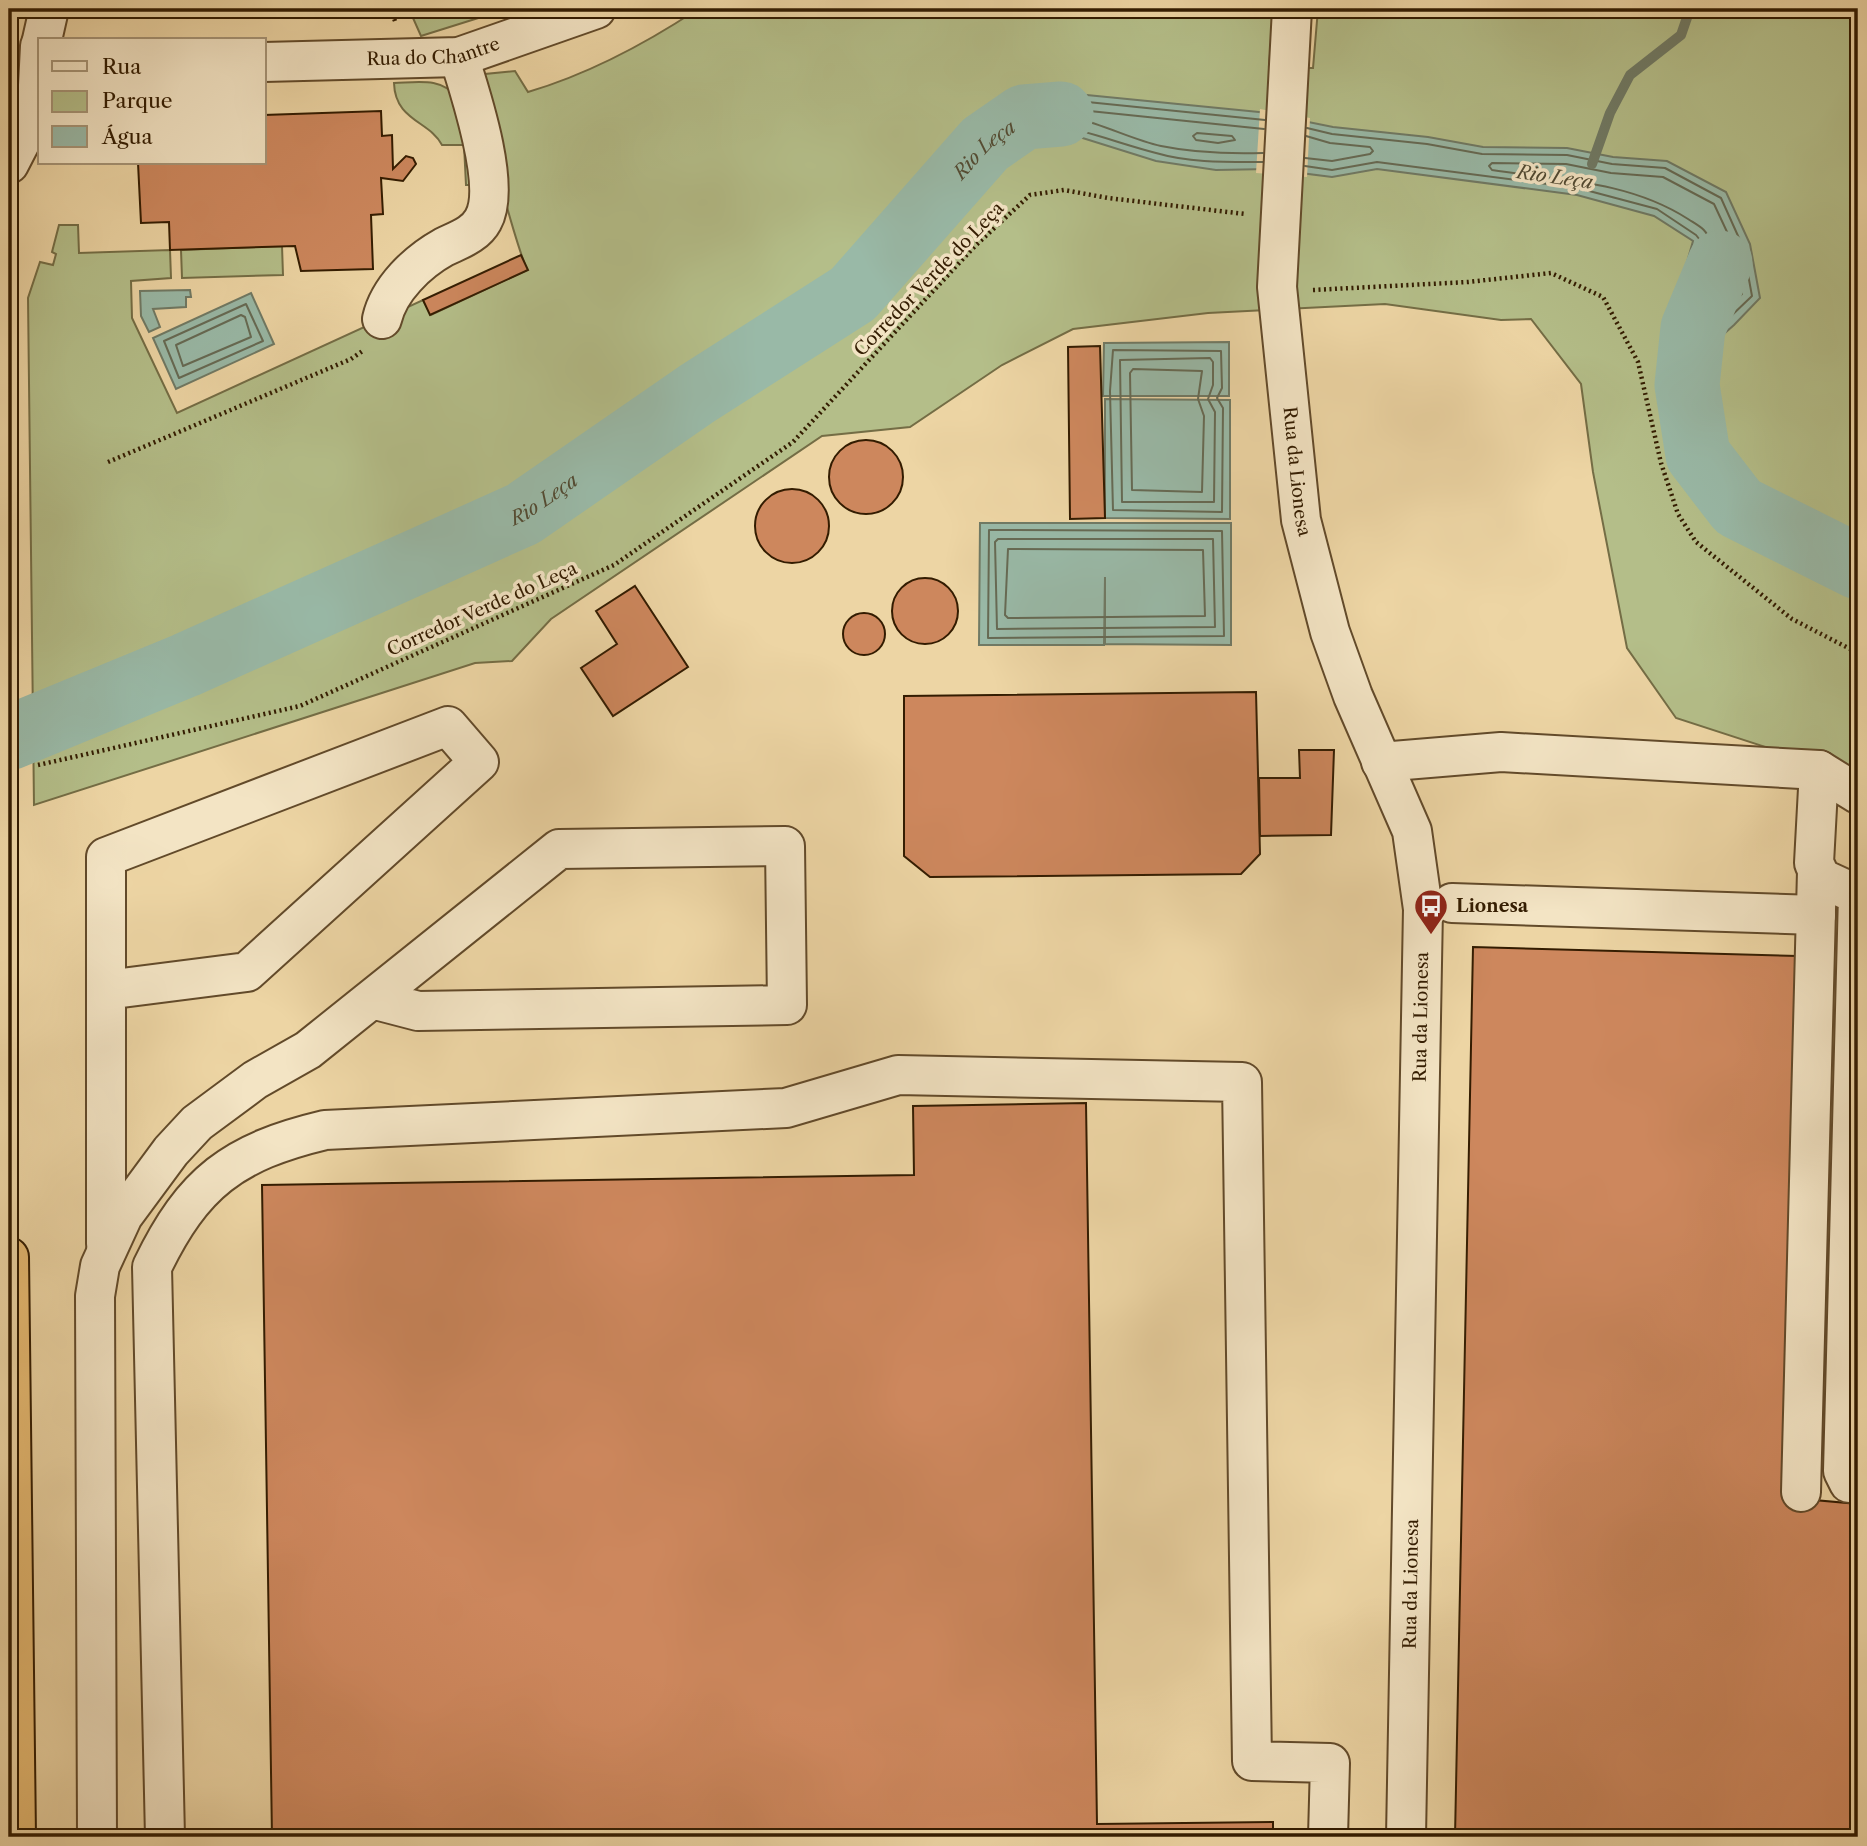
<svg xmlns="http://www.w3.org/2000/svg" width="1867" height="1846" font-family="'Libre Caslon Text',serif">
<rect width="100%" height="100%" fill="#edd5a4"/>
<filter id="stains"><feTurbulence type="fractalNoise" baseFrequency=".00286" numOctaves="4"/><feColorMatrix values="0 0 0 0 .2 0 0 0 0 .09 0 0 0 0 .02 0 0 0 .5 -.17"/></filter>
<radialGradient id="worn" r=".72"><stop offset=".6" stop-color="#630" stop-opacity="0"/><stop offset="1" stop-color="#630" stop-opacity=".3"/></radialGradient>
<g fill="#b4be89" stroke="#746d45" stroke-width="2">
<polygon points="409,9 507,9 421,36"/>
<path d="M698,9h576l-5,57 40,2h4l5,-59h540v768l-182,-59 -49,-70 -34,-176 -12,-88 -50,-65 -30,1 -116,-16 -177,9 -135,16 -71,36 -92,62 -88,9 -271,183 -39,42 -37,2 -441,142 -6,-507 12,-36 13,3 3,-11 -4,-2 7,-27h19l1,28 91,-3 1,28 -40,3 1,37 45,95 246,-113 8,15 96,-45c-14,-35 -50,-162 -42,-196l30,-3 13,21c61,-18 117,-48 170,-83z"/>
<path d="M394,83c25,-1 47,-6 64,15l16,87h-8l-2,-40h-22c-12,-24 -47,-24 -48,-62z"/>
<polygon points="282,246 283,275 182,278 181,250"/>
</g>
<g fill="#99b9a7" stroke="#707a65" stroke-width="2">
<polygon points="1036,90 1259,112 1333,127 1428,137 1483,147 1567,148 1613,157 1667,161 1726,192 1750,244 1760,298 1734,325 1709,347 1673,347 1676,301 1693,241 1654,216 1577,195 1377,169 1332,177 1269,169 1216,170 1156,161 1073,135 1042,131 993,175 976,129"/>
<polygon points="190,290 191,297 186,297 186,307 153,309 160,327 149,332 141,316 140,291"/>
<polygon points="251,293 274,344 176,389 153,338"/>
<polygon points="1229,342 1229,396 1103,396 1104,343"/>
<polygon points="1105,399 1230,400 1230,519 1105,518"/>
<polygon points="980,523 1231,523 1231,645 1105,644 1105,577 1104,645 979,645"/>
</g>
<polygon fill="#edd5a4" points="1260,109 1310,118 1307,177 1256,173"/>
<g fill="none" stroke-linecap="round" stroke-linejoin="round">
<g stroke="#666a54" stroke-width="2">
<polygon points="1023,117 1028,118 1027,123 1003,144 999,144 997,135"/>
<polygon points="1197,133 1232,136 1235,140 1218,143 1196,140 1193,136"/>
<path d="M1263,153c-34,1 -68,0 -102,-7 -41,-9 -83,-37 -126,-30l-3,-3 9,-7 223,23"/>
<polyline points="1305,158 1332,161 1370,154 1373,151 1370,147 1330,143 1306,136"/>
<path d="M1263,162c-36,0 -73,1 -107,-9 -39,-10 -74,-25 -114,-29l-45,36 -12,-27 53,-36 227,23"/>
<path d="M1492,163l74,1 45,9 52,4 51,27 21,45 7,45 -38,36h-12c-11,-28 17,-60 17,-88 0,-12 -12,-17 -21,-23 -59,-38 -129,-39 -196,-49l-3,-4z"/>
<polyline points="1305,166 1332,170 1377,162 1578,188 1657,209 1696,235 1700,240 1683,302 1681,336 1683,339 1707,339 1752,296 1743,247 1721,198 1665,168 1612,164 1567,155 1482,154 1427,144 1332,134 1307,128"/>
<polygon points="1720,250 1724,252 1731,289 1704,314 1702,305"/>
<polygon points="246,304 263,341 179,378 164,341"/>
<polygon points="241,315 245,317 251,337 183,366 176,345"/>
<polygon points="1113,350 1221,351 1222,388 1217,398 1223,408 1222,512 1113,510 1110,391"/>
<polygon points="1210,358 1213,362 1213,385 1208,399 1215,412 1214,502 1122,502 1120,360"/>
<polygon points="1133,369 1202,371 1198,399 1204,416 1202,492 1132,490 1130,373"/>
<polygon points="989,530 1222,531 1224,636 988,638"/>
<polygon points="998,539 1213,539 1215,627 997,629 995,542"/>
<polygon points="1008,549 1203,550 1205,616 1008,618 1005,615"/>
</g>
<polyline stroke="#707a65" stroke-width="10" points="1592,164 1610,113 1630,75 1681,35 1690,9"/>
<g stroke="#99b9a7" stroke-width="65">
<polyline points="1720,263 1693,328 1687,385 1698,455 1738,507 1858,567"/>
<path id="s1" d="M9,738l177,-73 337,-151 175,-121 155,-99 132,-150 39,-27 37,-3"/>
</g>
</g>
<g fill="#cd875d" stroke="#331c01" stroke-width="2">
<polygon points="381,111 382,136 392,135 393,169 406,156 413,158 416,164 403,181 381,178 383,214 371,215 373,269 301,271 295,246 170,250 169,222 141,223 138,163 264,163 264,115"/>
<polygon points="521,255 528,270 430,315 423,300"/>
<polygon points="1100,346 1105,518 1070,519 1068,347"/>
<circle cx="866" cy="477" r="37"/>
<circle cx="792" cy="526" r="37"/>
<circle cx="925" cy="611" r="33"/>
<polygon points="635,586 688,667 613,716 581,668 617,644 596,611"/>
<circle cx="864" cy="634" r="21"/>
<polygon points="1256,692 1260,854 1241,874 930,877 904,856 904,696"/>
<polygon points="1299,750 1334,750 1331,835 1260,836 1259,778 1300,778"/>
<polygon points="1473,947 1797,956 1792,1498 1858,1504 1858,1837 1455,1837"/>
<polygon points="1086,1103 1097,1824 1273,1822 1273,1837 903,1837 903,1834 272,1837 262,1185 914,1175 913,1106"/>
</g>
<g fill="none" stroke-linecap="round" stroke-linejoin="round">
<g stroke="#624a2a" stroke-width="42">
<g id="minor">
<path id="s2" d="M1292,9l-15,278 24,233 29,112 23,64 59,135 11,78 -17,928"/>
<polyline points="42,40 49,9"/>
<path id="s3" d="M264,62l195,-5 137,-48"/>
<polyline points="37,105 40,46"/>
<polyline points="9,164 40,104"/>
<path d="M382,319c7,-30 35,-57 62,-72 14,-7 31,-12 39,-27 19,-33 -13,-128 -24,-163"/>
<polyline points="1381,762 1501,752 1819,770 1858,794"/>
<polyline points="1819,770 1814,863 1821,878 1858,895 1843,1471 1849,1483 1858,1483"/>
<polyline points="1452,903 1816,915"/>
<polyline points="106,990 247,972 479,762 448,726 106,857 106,1244"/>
<polyline points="1801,1492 1817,871"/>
<polyline points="97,1837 95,1296 100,1266 123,1216 171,1151 197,1123 255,1080 308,1050 559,849 785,846 787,1005 418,1011 372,999"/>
<path d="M165,1837l-13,-570c41,-85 81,-115 173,-137l461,-22 112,-33 344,7 10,679 78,2 -2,74"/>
</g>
</g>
<g stroke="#331c01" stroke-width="42">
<polyline id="highway" points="9,1257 16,1837"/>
</g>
<g stroke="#331c01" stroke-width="4.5" stroke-dasharray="2 3.5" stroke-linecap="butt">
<polyline points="390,9 395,21"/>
<polyline points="1313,290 1468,282 1551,273 1603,297 1638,362 1661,463 1678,514 1696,542 1792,619 1858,653"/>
<polyline points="108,462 351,359 364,350"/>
<polyline points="38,765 300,706 614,565 793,442 975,246 1030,195 1064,190 1108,198 1245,214"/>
</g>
<use href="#minor" stroke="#f3e4c4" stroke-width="38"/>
<use href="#highway" stroke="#e6ba72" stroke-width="38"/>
</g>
<defs>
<g id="bus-pin" transform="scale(1.75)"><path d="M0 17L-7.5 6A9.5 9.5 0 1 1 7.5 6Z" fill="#8f2418" stroke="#f3e4c4"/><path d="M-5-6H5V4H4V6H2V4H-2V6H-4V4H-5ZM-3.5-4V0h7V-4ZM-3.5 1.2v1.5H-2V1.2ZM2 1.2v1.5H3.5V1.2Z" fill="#fff"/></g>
</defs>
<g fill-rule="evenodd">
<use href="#bus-pin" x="1431" y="906"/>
</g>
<g text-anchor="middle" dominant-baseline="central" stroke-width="7" stroke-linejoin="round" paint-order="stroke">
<g font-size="18" fill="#331c01" stroke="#f3e4c4">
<text stroke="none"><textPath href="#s3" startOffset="170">Rua do Chantre</textPath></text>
<text transform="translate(929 279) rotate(-46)">Corredor Verde do Leça</text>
<text stroke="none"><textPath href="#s2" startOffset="464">Rua da Lionesa</textPath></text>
<text transform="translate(482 609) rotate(-24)">Corredor Verde do Leça</text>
<text transform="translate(1421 1017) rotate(-89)">Rua da Lionesa</text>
<text transform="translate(1411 1584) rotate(-89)">Rua da Lionesa</text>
</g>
<g font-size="18" font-weight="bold" fill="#331c01" stroke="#f3e4c4" text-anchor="start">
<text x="1456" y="906">Lionesa</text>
</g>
<g font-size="19" font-style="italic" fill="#524b33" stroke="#f3e4c4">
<text stroke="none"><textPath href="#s1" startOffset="1153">Rio Leça</textPath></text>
<text transform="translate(1555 177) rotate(8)">Rio Leça</text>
<text stroke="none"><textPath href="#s1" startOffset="586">Rio Leça</textPath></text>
</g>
</g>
<rect width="1867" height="1846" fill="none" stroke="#edd5a4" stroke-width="35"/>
<rect x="10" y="10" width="1846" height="1825" fill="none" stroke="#331c01" stroke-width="3.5"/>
<rect x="18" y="18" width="1832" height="1811" fill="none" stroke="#331c01" stroke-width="2"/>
<rect x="38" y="38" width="228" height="126" fill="#f3e4c4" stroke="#a69476" stroke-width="2"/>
<rect x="52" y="61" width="35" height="10" fill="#f3e4c4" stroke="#a69476" stroke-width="2"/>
<text x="102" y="74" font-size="21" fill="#331c01">Rua</text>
<rect x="52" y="91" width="35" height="21" fill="#b4be89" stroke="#a69476" stroke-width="2"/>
<text x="102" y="108" font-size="21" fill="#331c01">Parque</text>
<rect x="52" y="126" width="35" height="21" fill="#99b9a7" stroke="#a69476" stroke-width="2"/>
<text x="102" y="144" font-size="21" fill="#331c01">Água</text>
<rect width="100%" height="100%" filter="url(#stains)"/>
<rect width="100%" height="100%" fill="url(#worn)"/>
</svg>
